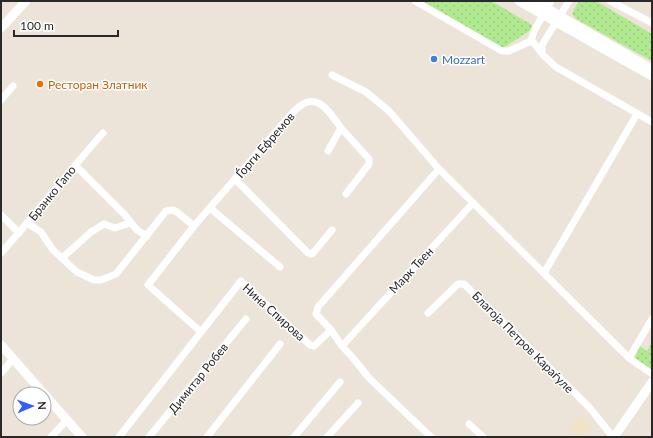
<svg xmlns="http://www.w3.org/2000/svg" width="653" height="438" font-family="Lato,sans-serif">
<defs>
<pattern id="grass-dots" width="8" height="8" patternUnits="userSpaceOnUse"><rect width="8" height="8" fill="#b0e990"/><path d="M2 2h.1M6 6h.1" fill="none" stroke="#97c87c" stroke-width="1.8" stroke-linecap="round"/></pattern>
</defs>
<rect width="100%" height="100%" fill="#ede4d9"/>
<polygon fill="#f1e3c7" points="581,415 592,425 582,437 577,437 569,430"/>
<g fill="url(#grass-dots)">
<polygon points="415,1 491,1 532,25 531,30 500,50"/>
<polygon points="579,1 596,1 652,34 652,61 576,19 572,13"/>
<polygon points="652,342 652,369 647,369 634,359 640,346 647,351"/>
</g>
<g fill="none" stroke-linecap="round" stroke-linejoin="round">
<g stroke="#fff" stroke-width="7">
<polyline points="415,1 502,51 509,51 531,41 534,43 543,55 556,67 652,122"/>
<polyline points="610,1 652,23"/>
<polyline points="531,41 534,31 551,1"/>
<polyline points="542,53 542,45 569,1"/>
<polyline points="332,75 366,92 389,111 439,169 629,358"/>
<polyline points="1,100 13,86"/>
<polyline points="341,128 369,159 369,164 346,194"/>
<polyline points="75,165 124,214 137,230 147,236"/>
<polyline points="236,180 307,252 311,254 313,253 332,230"/>
<polyline points="210,208 280,267"/>
<polyline points="1,215 19,233"/>
<polyline points="27,223 41,232 53,250 77,272 94,280 101,280 116,274 166,211 173,210 177,212 194,226"/>
<path d="M1,253c35,-39 67,-81 102,-120"/>
<polyline points="62,258 91,232 104,224 115,228 130,223"/>
<polyline points="544,273 637,114"/>
<polyline points="428,313 458,284 464,284 495,314 589,407 613,437"/>
<polyline points="652,319 629,358 652,374"/>
<path d="M201,332l-53,-47 46,-59 99,-114c3,-3 7,-6 10,-8 17,-10 30,13 38,24l-13,23"/>
<polyline points="342,346 331,330 316,314 318,307 439,169"/>
<polyline points="1,373 13,359"/>
<polyline points="469,424 483,437"/>
<polyline points="51,437 67,420"/>
<polyline points="119,437 241,281 310,345 314,346 331,330"/>
<polyline points="149,437 246,319"/>
<polyline points="207,437 280,344"/>
<polyline points="294,437 340,382"/>
<polyline points="327,437 358,403"/>
<polyline points="431,437 369,378 353,358 342,346 473,203"/>
</g>
<g stroke="#fff" stroke-width="9">
<polyline points="519,1 652,76"/>
<polyline points="534,1 652,69"/>
<polyline points="1,28 26,1"/>
<polyline points="1,345 44,394"/>
<polyline points="44,394 82,437"/>
<polyline points="614,437 652,382"/>
</g>
</g>
<circle fill="#3f7fe0" stroke="#fff" stroke-width="1.5" cx="434" cy="59" r="4"/>
<circle fill="#e8710a" stroke="#fff" stroke-width="1.5" cx="40" cy="84" r="4"/>
<g text-anchor="middle" dominant-baseline="central" stroke-width="3" stroke-linejoin="round" paint-order="stroke">
<g font-size="12" fill="#366cbe" stroke="#fff" text-anchor="start">
<text x="442" y="59">Mozzart</text>
</g>
<g font-size="12" fill="#c56008" stroke="#fff" text-anchor="start">
<text x="48" y="84">Ресторан Златник</text>
</g>
<g font-size="12" fill="#292929" stroke="#fff">
<text transform="translate(265 145) rotate(-49)">Ѓорги Ефремов</text>
<text transform="translate(52 193) rotate(-51)">Бранко Гапо</text>
<text transform="translate(411 270) rotate(-47)">Марк Твен</text>
<text transform="translate(274 312) rotate(42)">Нина Спирова</text>
<text transform="translate(523 342) rotate(45)">Благоја Петров Караѓуле</text>
<text transform="translate(198 378) rotate(-51)">Димитар Робев</text>
</g>
</g>
<rect width="653" height="438" fill="none" stroke="#292929" stroke-width="4"/>
<g transform="translate(32 406) rotate(88)"><circle r="19" fill="#ffffff" stroke="#a9a9a9"/>
<path d="M0-3L7 15L0 10L-7 15Z" fill="#355dff"/>
<text y="-6" font-size="11" font-weight="bold" text-anchor="middle" fill="#292929">N</text>
</g>
<path d="M14 30v6h104v-6" fill="none" stroke="#292929" stroke-width="2"/>
<text x="20" y="30" font-size="12" fill="#292929" stroke="#ffffff" stroke-width="3" paint-order="stroke">100 m</text>
</svg>
